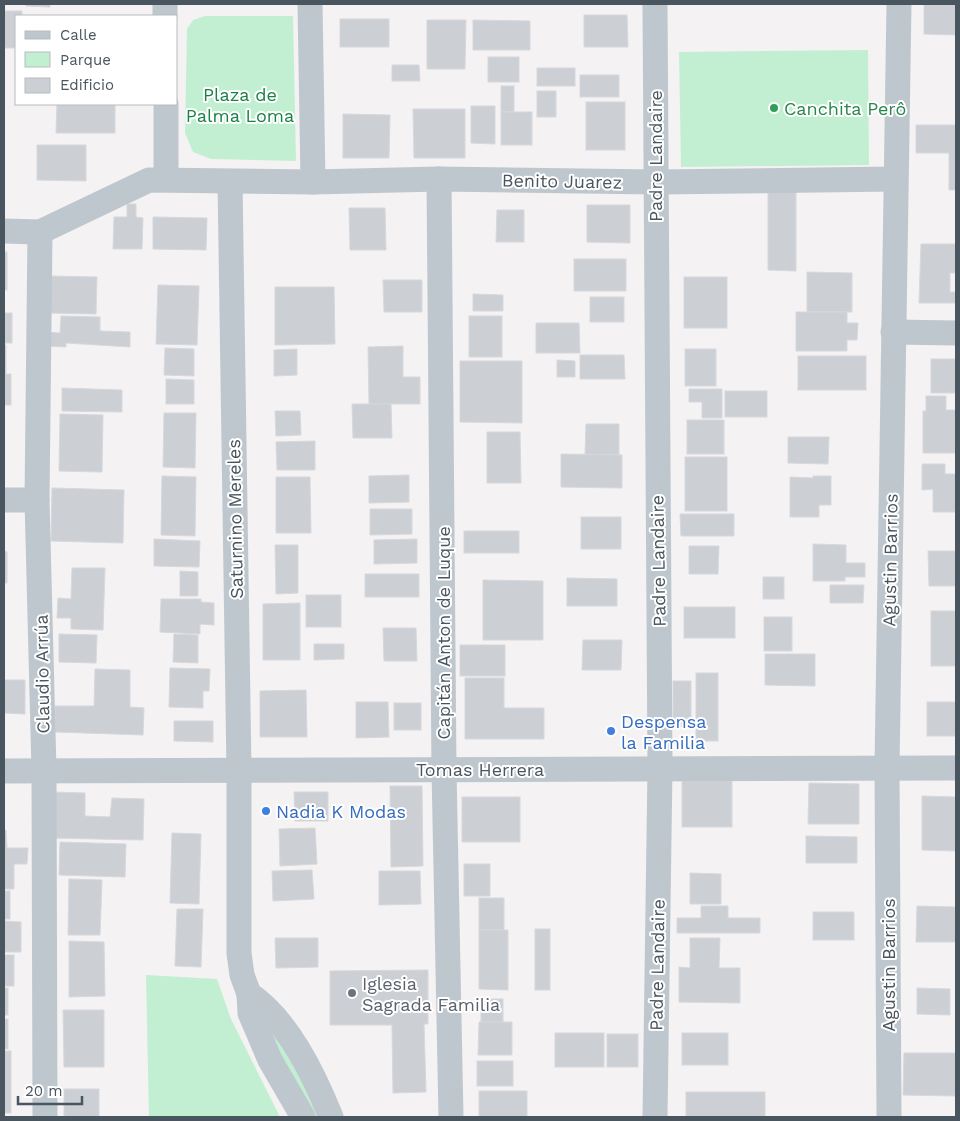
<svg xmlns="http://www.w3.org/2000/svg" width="960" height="1121" font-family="'Work Sans',sans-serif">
<rect width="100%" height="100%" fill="#f4f2f2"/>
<g fill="#c2efd1">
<polygon points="205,16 293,16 296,161 211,159 193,152 185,133 187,29 193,20"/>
<polygon points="868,50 869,165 681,167 679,52"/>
<polygon points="146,975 217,979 231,1019 280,1117 149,1117"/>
<polygon points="257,1004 323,1117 312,1117 254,1005"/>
</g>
<g fill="#cccfd4" stroke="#d6d8dd">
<polygon points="26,4 50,4 50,7 26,6"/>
<polygon points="924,4 956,4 956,35 924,34"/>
<polygon points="4,11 22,11 22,16 16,16 16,48 4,48"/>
<polygon points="584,15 627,15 628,47 584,47"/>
<rect x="340" y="19" width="49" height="28"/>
<polygon points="427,20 466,20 465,69 427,69"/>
<polygon points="473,20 530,21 530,50 473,50"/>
<rect x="488" y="57" width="31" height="25"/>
<polygon points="392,65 419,65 420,81 392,81"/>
<rect x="537" y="68" width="38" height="18"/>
<rect x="580" y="75" width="39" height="22"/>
<rect x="501" y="86" width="13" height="26"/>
<rect x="537" y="91" width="19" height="26"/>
<rect x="586" y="102" width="39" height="48"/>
<polygon points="57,104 115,104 115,133 56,133"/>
<polygon points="471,106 495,106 495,144 471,143"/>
<polygon points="413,109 465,109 465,158 414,158"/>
<rect x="501" y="112" width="31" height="33"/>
<polygon points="343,114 390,115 389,158 343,158"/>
<polygon points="916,125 956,125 956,190 949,190 949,153 916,153"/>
<polygon points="37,145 86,145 86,181 37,180"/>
<polygon points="768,191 796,191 796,271 768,270"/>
<polygon points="127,204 136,204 136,217 143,218 142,249 113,249 114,217 127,217"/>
<polygon points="587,205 630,205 630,243 587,242"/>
<polygon points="349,208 385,208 386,250 350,250"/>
<polygon points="497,210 524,210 524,242 496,242"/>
<polygon points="153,217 207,218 206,250 153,249"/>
<polygon points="921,244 956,244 956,273 950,273 950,292 956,292 956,303 919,303"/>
<rect x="4" y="252" width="3" height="38"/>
<rect x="574" y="259" width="52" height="32"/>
<polygon points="807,272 852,273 852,312 807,312"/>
<polygon points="50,276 97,277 96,314 50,313"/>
<rect x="684" y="277" width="43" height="51"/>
<polygon points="383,280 422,280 422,312 384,312"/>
<polygon points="158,285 199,286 197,345 156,344"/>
<polygon points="275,287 334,287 335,344 275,345"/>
<polygon points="473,294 503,295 503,311 473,311"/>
<rect x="590" y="297" width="34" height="25"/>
<polygon points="796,312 847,312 847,323 858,323 857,340 847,340 847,351 796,351"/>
<rect x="4" y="313" width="8" height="30"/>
<polygon points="61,316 100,317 100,331 130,332 130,347 66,343 66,347 45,346 45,332 60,333"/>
<rect x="469" y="316" width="33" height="41"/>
<polygon points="536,323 579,323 580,353 536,353"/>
<polygon points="4,345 6,345 6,374 11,374 11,405 4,405"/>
<polygon points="403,346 403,377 420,377 420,404 369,404 368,347"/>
<polygon points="165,348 194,349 194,376 164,375"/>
<polygon points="297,349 297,375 274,376 274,350"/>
<rect x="685" y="349" width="31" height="37"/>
<polygon points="580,355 624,355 625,379 580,379"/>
<rect x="798" y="356" width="68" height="34"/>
<rect x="931" y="359" width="25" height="34"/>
<polygon points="557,360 575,361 575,377 557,377"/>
<polygon points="460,361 522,361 522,423 460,422"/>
<polygon points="166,379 194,380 194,404 166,404"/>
<polygon points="62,388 122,390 122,412 62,411"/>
<polygon points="689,389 722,389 722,418 702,418 702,402 689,402"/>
<rect x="725" y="391" width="42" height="26"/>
<polygon points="926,396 946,396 946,410 956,410 956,453 923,453 923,411 926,411"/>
<polygon points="352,404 391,404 392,438 353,438"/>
<polygon points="275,411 300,411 301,435 276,436"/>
<polygon points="164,413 196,413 195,468 163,467"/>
<polygon points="60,414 103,415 102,472 59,471"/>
<rect x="687" y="420" width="37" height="34"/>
<polygon points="586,424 619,424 619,455 585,455"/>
<polygon points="487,432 520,432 521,483 487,483"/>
<polygon points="788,437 829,437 828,464 788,463"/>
<polygon points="315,441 315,470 277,470 276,442"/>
<polygon points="561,454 622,455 622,488 561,487"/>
<rect x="685" y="457" width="42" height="54"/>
<polygon points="922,464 945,464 945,474 956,474 956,512 933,512 933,489 922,490"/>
<polygon points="409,475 409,502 369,503 369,476"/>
<polygon points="162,476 196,477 195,536 161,535"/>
<polygon points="813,476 831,476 831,505 819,505 819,517 790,517 790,477 813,478"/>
<polygon points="276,477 310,477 311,533 276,533"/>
<polygon points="52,488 124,490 123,543 51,541"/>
<polygon points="370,509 412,509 412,534 370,535"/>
<polygon points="680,514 734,514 734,536 681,536"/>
<rect x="581" y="517" width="40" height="32"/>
<rect x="464" y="531" width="55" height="22"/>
<polygon points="154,539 200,541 199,567 154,566"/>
<polygon points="417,539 417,563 374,564 374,540"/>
<polygon points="813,544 846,545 846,563 865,563 865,577 845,577 845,581 813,581"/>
<polygon points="275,545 298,545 298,593 276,594"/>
<polygon points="689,546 719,546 718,574 689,574"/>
<polygon points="4,551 7,552 7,583 4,583"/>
<polygon points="928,551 956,551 956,586 929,586"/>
<polygon points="72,568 105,568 103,630 71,629 71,618 57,618 58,598 71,599"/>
<polygon points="180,571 198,572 198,596 180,596"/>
<rect x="365" y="574" width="54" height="23"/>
<rect x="763" y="577" width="21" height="22"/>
<polygon points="567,578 617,579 617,606 567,606"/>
<polygon points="483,580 543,581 543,640 483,640"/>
<polygon points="830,585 864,585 863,603 830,603"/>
<rect x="306" y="595" width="35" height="32"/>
<polygon points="161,599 201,599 201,602 214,603 214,625 200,624 200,634 160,632"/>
<polygon points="300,603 300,660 263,660 263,604"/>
<rect x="684" y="607" width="51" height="31"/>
<rect x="931" y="611" width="25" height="55"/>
<rect x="764" y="617" width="28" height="34"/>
<polygon points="383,628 416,628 417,661 384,661"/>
<polygon points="59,634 97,635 96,663 59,662"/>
<polygon points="174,634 198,635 198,663 173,662"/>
<polygon points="583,640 622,640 621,670 582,670"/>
<polygon points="314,644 344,644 344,659 314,660"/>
<rect x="460" y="645" width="45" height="31"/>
<polygon points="765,654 815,654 815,686 765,685"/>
<polygon points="170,668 210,669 209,691 203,691 203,708 169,707"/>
<polygon points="95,669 130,670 130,707 144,708 143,735 55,732 55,706 94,706"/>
<rect x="696" y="673" width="22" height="68"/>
<polygon points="465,678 504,678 504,708 544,708 544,739 465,739"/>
<polygon points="4,680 25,680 25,714 4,713"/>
<rect x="673" y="681" width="18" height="46"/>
<polygon points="306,690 307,737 260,737 260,691"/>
<polygon points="356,702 388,702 389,737 356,738"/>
<rect x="927" y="702" width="29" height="34"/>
<rect x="394" y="703" width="27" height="27"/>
<polygon points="174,721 213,721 213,742 174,741"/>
<rect x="682" y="781" width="50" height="46"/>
<polygon points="809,783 859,784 859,824 808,824"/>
<polygon points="390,786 422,786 423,866 391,867"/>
<polygon points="52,792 85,793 85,816 110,817 112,798 144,799 143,840 51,838"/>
<polygon points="294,792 328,792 328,821 295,821"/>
<polygon points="922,796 956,797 956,851 922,850"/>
<rect x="462" y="797" width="58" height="45"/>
<polygon points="315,828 317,864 280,866 279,829"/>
<polygon points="4,830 6,830 7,848 28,848 27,864 14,864 14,889 4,889"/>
<polygon points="172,833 201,834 199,904 170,903"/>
<polygon points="806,836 857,837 857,863 806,863"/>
<polygon points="60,842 126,844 125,877 59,875"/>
<rect x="464" y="864" width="26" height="32"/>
<polygon points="312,870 314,899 273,901 272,871"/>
<polygon points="379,871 420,871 421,904 379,905"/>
<polygon points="690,873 721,874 721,904 690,904"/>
<polygon points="69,879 102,880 100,935 68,935"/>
<rect x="4" y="891" width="6" height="28"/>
<rect x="479" y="898" width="25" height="32"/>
<polygon points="701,906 728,906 728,918 760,918 760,933 677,933 677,918 701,918"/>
<polygon points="917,906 956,907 956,942 916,942"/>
<polygon points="177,909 203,909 201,967 175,966"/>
<rect x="813" y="912" width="41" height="28"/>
<polygon points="4,921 21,922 21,952 4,952"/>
<rect x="535" y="929" width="15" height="61"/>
<polygon points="479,930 508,930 508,990 479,989"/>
<polygon points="275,938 318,938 318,967 276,968"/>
<polygon points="690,938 720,938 719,968 740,968 740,1003 679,1002 679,967 690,968"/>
<polygon points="69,941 104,942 105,996 69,997"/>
<rect x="4" y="955" width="10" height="31"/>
<polygon points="428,970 428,1024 424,1024 426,1092 393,1093 392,1025 330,1025 330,971"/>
<rect x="4" y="988" width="4" height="27"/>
<polygon points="917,988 950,989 950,1015 917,1014"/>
<rect x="481" y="999" width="22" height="24"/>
<polygon points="63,1010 104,1010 104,1067 64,1067"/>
<rect x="4" y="1019" width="4" height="30"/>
<polygon points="479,1022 512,1022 512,1055 478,1055"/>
<rect x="555" y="1033" width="49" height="34"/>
<rect x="682" y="1033" width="46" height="32"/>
<rect x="607" y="1034" width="31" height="33"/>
<rect x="4" y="1051" width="7" height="62"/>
<polygon points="904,1053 956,1053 956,1096 903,1095"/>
<rect x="477" y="1061" width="36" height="25"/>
<rect x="64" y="1089" width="35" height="28"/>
<rect x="479" y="1091" width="48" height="26"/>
<rect x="686" y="1092" width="79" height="25"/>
</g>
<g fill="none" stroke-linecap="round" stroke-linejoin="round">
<g stroke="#bec7ce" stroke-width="25">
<polyline points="165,4 165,16"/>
<polyline points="310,4 313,182"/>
<polyline points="166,104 166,179"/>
<polyline points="439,179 444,770 451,1117"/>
<polyline points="230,182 239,771 239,953 242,975 249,994 250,1013 270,1060 303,1117"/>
<polyline points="4,231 40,232 149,180 313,182 439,179 656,182 895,179"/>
<polyline points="40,232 37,500 44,771 45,1117"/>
<polyline points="893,332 956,333"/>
<polyline points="4,500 37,500"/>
<polyline points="4,771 956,768"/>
<path d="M249,994c39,26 65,81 82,123"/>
<polyline points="655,1117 660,768 655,4"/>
<polyline points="889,1117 887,767 899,4"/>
</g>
</g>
<circle fill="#2e9e5b" stroke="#fff" stroke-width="2" cx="774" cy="108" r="5"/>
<g fill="#3f7fe0" stroke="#fff" stroke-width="2">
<circle cx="611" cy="731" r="5"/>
<circle cx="266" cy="811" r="5"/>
</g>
<circle fill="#6b7280" stroke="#fff" stroke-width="2" cx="352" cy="993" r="5"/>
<g text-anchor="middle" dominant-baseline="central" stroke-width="4" stroke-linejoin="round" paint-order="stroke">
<g font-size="18" fill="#1a8146" stroke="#fff">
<text x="240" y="94">Plaza de<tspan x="240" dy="21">Palma Loma</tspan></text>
</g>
<g font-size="18" fill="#27864d" stroke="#fff" text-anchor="start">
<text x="784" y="108">Canchita Perô</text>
</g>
<g font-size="18" fill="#4a565f" stroke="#fff">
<text transform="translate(655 156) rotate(-90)">Padre Landaire</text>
<text transform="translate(562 181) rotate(1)">Benito Juarez</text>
<text transform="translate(235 519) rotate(-91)">Saturnino Mereles</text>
<text transform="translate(890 560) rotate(-89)">Agustin Barrios</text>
<text transform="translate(658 561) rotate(-91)">Padre Landaire</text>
<text transform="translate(443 633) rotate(-90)">Capitán Anton de Luque</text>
<text transform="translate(42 674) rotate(-91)">Claudio Arrúa</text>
<text x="480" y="769">Tomas Herrera</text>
<text transform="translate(657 965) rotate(-89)">Padre Landaire</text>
<text transform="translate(888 965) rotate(-90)">Agustin Barrios</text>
</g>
<g font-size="18" fill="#366cbe" stroke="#fff" text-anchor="start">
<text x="621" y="721">Despensa<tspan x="621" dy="21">la Familia</tspan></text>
<text x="276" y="811">Nadia K Modas</text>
</g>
<g font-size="18" fill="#5b616d" stroke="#fff" text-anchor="start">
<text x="362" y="983">Iglesia<tspan x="362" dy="21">Sagrada Familia</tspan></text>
</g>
</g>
<rect width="960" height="1121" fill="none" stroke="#4a565f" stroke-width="10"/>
<rect x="15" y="15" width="162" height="90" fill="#ffffff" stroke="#b7bbbf"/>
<rect x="25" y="31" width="25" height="8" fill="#bec7ce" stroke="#b7bbbf"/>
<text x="60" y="40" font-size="15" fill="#4a565f">Calle</text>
<rect x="25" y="52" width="25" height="15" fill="#c2efd1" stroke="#b7bbbf"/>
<text x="60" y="65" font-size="15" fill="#4a565f">Parque</text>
<rect x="25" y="78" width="25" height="15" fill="#cccfd4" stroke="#b7bbbf"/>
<text x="60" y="90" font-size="15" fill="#4a565f">Edificio</text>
<path d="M18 1096v8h64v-8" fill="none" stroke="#4a565f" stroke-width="2.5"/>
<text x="25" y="1096" font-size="15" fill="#4a565f" stroke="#ffffff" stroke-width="4" paint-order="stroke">20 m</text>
</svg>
